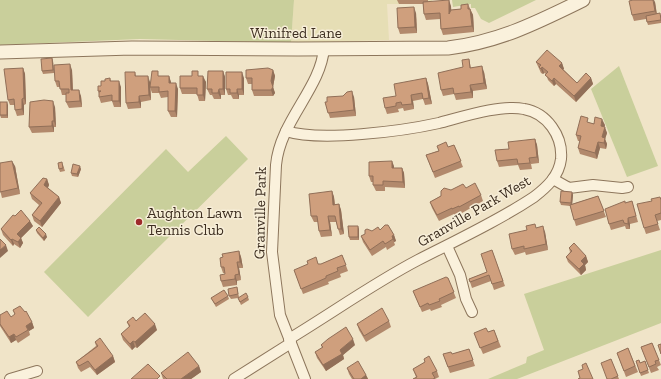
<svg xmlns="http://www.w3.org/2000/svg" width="661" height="379" font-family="'Zilla Slab',serif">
<rect width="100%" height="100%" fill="#f0e4c8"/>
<polygon fill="#e6deb5" points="294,0 432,0 432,4 387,4 389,40 291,43"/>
<g fill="#c9cf9b">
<polygon points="0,0 294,0 291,43 140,39 0,45"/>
<polygon points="452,0 536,0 489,23 481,19 475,8 471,8 471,4 453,7"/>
<polygon points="619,66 658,166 627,177 591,89"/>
<polygon points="226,136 248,159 88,317 44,272 166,149 188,172"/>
<polygon points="661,250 661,323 517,379 488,379 526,363 527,357 544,350 524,294"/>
</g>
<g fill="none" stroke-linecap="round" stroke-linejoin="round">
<g stroke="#8d765c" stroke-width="12">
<g id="minor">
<path d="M286,131c34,11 117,0 153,-8 23,-6 63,-19 85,-14 23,4 39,27 37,50 -2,17 -14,28 -27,38 -36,24 -77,43 -116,63 -44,23 -86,53 -129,79"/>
<polyline points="553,179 569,188 593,185 622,188 628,187"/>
<polyline points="447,246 460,275 466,299 472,312"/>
<polyline points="10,379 37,371"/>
<polyline points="234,379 291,343"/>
<path d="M305,379l-25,-64 -8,-63 4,-87c4,-44 45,-77 48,-117"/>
</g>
</g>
<g stroke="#8d765c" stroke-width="15">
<path id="tertiary" d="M0,52l132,-4 166,1 150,-1c51,-6 90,-26 135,-48"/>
</g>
<use href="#minor" stroke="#faf1dc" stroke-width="10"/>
<use href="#tertiary" stroke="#faf1dc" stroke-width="13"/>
</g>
<g fill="#b2896c">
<polygon points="397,0 428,0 428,2 451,6 451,10 461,9 468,4 473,15 474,32 443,35 441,29 440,19 426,20 424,14 423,4 399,4"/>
<polygon points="655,2 657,14 661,15 661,23 648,25 646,19 634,21 632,15"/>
<polygon points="416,13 417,33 400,34 398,28"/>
<polygon points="52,58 53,61 54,73 43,74 42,71"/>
<polygon points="469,59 471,68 484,72 487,89 473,91 473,98 456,100 454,94 443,96 441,90 463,67"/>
<polygon points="536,62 562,63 564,69 563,69 577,83 591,78 593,84 576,102 556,84 554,86 548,80 546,74 544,73 543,74 541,73"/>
<polygon points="23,68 25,74 26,104 24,105 24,115 17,116 15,110 15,105 10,105 8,100"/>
<polygon points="72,70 73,90 81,96 82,107 69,108 66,102 66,95 62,95 60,87 57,87 55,81"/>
<polygon points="273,70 275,76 273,87 275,93 273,96 254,96 252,90 252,84 248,84 246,78"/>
<polygon points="223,71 225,77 225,95 221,95 221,99 214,99 212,95 210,95 207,89"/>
<polygon points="135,72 136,76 150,82 151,100 141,102 141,108 128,109 126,103"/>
<polygon points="160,76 169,76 171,83 178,89 177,117 171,117 168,111 168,97 161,98 159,93 152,93 150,87"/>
<polygon points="200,76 206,82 205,101 199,101 197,94 182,94 180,88"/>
<polygon points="110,78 111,81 121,87 121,107 114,107 112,101 101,103 99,97 99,93 98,91 101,86 105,81"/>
<polygon points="244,78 244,95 239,95 239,99 233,99 231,95 228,95 226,89"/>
<polygon points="426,78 428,84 432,104 425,105 423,99 413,101 414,109 404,111 403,108 398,109 399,112 387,114 385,108 396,96"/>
<polygon points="343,96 354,97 356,116 330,118 325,102 327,102"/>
<polygon points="8,105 8,118 1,118 0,115"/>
<polygon points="55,107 56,127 54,127 54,132 32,133 29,127"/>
<polygon points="590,123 605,125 604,127 607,133 605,139 607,144 606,149 600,148 597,159 580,154 578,148 580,141 578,141 576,135"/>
<polygon points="535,139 537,145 539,163 531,164 532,169 520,170 518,165 499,167 497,161 509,149"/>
<polygon points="454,145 463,167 435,178 426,155"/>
<polygon points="63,165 65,171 60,172 59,169"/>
<polygon points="15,166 20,194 2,198 0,190"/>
<polygon points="394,166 394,168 402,168 404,173 405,188 385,187 385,191 376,191 373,185 373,182 371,182 369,176"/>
<polygon points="81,169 78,177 72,176 71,173"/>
<polygon points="47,179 49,185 48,188 59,197 61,203 42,227 34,221 32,215 39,205 32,199 30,193"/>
<polygon points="466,188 481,195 483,201 462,213 461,211 454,215 454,214 439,221 432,208 430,202 451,190"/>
<polygon points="332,191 334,197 335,204 339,204 341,210 344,234 340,235 336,222 330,222 332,236 321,237 319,231 318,222 314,222 311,216"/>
<polygon points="572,192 573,195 572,204 598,196 606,217 576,226 570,206 561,205 560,202"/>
<polygon points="661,199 661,220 657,221 660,230 646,234 644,228"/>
<polygon points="632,201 638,222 630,224 630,229 626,229 625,226 611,230 609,224 625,203"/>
<polygon points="15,216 33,226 21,238 23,243 20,248 14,244 13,246 3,235 1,229"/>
<polygon points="536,228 545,232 548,250 526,255 525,252 515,255 512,249"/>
<polygon points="359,229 359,240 350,240 349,237"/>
<polygon points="36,230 47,237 44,241 37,233"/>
<polygon points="380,230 394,235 396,241 394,242 395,245 387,250 386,247 372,256 363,242 361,236 372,231"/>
<polygon points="569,248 586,256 588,262 585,265 586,270 581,275 568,262 566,257 570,252"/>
<polygon points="492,250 505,286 494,290 491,281 472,288 469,279 487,272"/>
<polygon points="239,251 241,257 243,268 239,268 241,280 237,281 237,285 223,287 221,281 225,274 225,273 223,273 221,267 223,257"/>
<polygon points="342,255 348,271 340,274 341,277 328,282 329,284 303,294 294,270 318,264 321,264"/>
<polygon points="448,278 456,298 441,305 442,307 431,311 430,309 422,312 413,291"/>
<polygon points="237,287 239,297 248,297 249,300 241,305 238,298 231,299 229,296"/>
<polygon points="228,296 229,299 216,307 211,298"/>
<polygon points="13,310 32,322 34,328 29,331 30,335 18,343 16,340 11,343 0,326 0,315 11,317 15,315"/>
<polygon points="136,321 157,330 137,348 135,347 132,350 123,340 121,334 129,327 127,322"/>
<polygon points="389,321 391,327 366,342 359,330 357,324"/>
<polygon points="494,330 501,347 483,354 474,333 488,332"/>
<polygon points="95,342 113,356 115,362 97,375 90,367 81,372 78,368 76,362 96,346"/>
<polygon points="652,343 661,365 657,367 659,370 651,373 641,347"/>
<polygon points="321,345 355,345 343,355 344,359 326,371 317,358 315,352 322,348"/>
<polygon points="628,348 638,372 626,377 617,353"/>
<polygon points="469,349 475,366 450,373 443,354 452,354"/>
<polygon points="424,359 437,371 439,377 435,379 413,379 416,377 413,369 425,362"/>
<polygon points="611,359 619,379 607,379"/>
<polygon points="636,361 640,363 645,361 649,373 641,376"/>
<polygon points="199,366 201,372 191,379 163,379 161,373"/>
<polygon points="347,368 366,375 368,379 352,379 349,374"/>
</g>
<g fill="#916f58">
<polygon points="449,0 451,6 452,19 449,14"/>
<polygon points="653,0 654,0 655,2 657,17 655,11"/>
<polygon points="414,7 416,13 417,33 415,27"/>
<polygon points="470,9 473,15 474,32 472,26"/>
<polygon points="52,58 53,61 54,73 53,70"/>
<polygon points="562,63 564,69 561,71 559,66"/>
<polygon points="70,64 72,70 73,96 71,90"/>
<polygon points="482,66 484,72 487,89 484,83"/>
<polygon points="542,67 544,73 543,74 541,69"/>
<polygon points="23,68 25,74 26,104 24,98"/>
<polygon points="273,70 275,76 273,87 271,81"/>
<polygon points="223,71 225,77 225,95 223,89"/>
<polygon points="242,72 244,78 244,95 242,89"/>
<polygon points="148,76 150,82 151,100 149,95"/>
<polygon points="169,76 171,82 171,89 169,83"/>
<polygon points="203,76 206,82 205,101 203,95"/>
<polygon points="426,78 428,84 432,104 429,98"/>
<polygon points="554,78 556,84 554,86 552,81"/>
<polygon points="591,78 593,84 576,102 574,96"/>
<polygon points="119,81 121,87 121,107 119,101"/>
<polygon points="176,83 178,89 177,117 175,111"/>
<polygon points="470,85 473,91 473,98 471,92"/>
<polygon points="273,87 275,93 273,96 271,90"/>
<polygon points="219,89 221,95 221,99 218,93"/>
<polygon points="237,89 239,95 239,99 237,93"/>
<polygon points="79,90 81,96 82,107 80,101"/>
<polygon points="352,91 354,97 356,116 354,110"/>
<polygon points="411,95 413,101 414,109 412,104"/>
<polygon points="139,96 141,102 141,108 139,102"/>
<polygon points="22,99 24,105 24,115 22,109"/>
<polygon points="53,101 55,107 56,127 54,121"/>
<polygon points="7,102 8,105 8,118 7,115"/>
<polygon points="602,119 605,125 603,132 601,126"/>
<polygon points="52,121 54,127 54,132 52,126"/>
<polygon points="605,127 607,133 605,139 607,144 606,149 602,137"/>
<polygon points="535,139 537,145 539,163 537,157"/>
<polygon points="598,142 600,148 597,159 595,153"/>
<polygon points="12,161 15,166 20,194 18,188"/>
<polygon points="392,161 394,166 394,174 392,168"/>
<polygon points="80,166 81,169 78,177 77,174"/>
<polygon points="402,168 404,173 405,188 403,182"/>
<polygon points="47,179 49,185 46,191 44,185"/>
<polygon points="332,191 334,197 335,210 333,205"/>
<polygon points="572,192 573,195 572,206 571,203"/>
<polygon points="59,197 61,203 42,227 40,221"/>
<polygon points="339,204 341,210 344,234 341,229"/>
<polygon points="328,216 330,222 332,236 330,230"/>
<polygon points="628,218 630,224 630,229 628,224"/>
<polygon points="30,221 33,226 21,238 23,243 20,248 18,242 17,234"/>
<polygon points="358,226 359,229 359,240 358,237"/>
<polygon points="543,226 545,232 548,250 546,244"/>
<polygon points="46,234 47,237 44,241 43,238"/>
<polygon points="394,235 396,241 394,242 392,236"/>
<polygon points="12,239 14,244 13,246 11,240"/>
<polygon points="6,245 8,251 0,258 0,250"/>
<polygon points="239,251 241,257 243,268 240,262"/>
<polygon points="586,256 588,262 585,265 586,270 581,275 579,269 581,261"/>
<polygon points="237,262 239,268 241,280 239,274"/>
<polygon points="235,275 237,281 237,285 235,279"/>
<polygon points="32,322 34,328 29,331 26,326"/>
<polygon points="155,324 157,330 137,348 135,342"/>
<polygon points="14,334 16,340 11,343 9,337"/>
<polygon points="353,339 355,345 343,355 344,359 326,371 323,365 340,350"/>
<polygon points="133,341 135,347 132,350 130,344"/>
<polygon points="113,356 115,362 97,375 95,370"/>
<polygon points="199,366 201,372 191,379 181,379"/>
<polygon points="366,375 368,379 361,379"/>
</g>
<g fill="#cf9f7d" stroke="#916f58">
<polygon points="449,0 449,14 451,10 461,9 461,5 468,4 468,9 470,9 472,26 441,29 440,13 424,14 423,2"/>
<polygon points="633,0 653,0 655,11 632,15 629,1"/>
<polygon points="414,7 415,27 398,28 397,8"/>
<polygon points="660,13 661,20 647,22 646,16"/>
<polygon points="547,50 562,63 559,66 577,83 586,73 591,78 574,96 554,78 552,81 545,75 548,72 542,67 541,69 539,67 541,65 536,62"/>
<polygon points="52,58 53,70 42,71 41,59"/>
<polygon points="469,59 470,68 482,66 484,83 470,85 471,92 454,94 453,88 441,90 438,73 463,67 462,60"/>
<polygon points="70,64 71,90 79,90 80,101 66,102 66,93 69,93 69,89 60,89 59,81 55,81 54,65"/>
<polygon points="23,68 24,98 22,99 22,109 15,110 14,99 8,100 4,69"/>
<polygon points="268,68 273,70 271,81 273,87 271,90 252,90 252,78 246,78 246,70"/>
<polygon points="152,71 158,71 158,76 169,76 169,83 176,83 175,111 168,111 168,91 159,92 159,87 150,87"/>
<polygon points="192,71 198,71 198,76 203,76 203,95 197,95 197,88 180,88 180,76 192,76"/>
<polygon points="208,71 223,71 223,89 219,89 218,93 212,93 212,89 207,89"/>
<polygon points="125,72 135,72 135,76 148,76 149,95 139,96 139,102 126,103"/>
<polygon points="226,72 242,72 242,89 237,89 237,93 230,93 230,89 226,89"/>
<polygon points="110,78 110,81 119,81 119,101 112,101 112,95 99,97 99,92 101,91 98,91 98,86 101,86 101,81 105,81 105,79"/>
<polygon points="426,78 429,98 423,99 422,93 411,95 412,104 402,105 401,102 396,103 396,106 385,108 383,98 396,96 394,84"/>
<polygon points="352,91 354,110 328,113 325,102 327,102 327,97 343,96 347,92"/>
<polygon points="44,100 53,101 54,121 52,121 52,126 29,127 30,102"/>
<rect x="0" y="102" width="7" height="13"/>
<polygon points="581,116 588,118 587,122 594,124 595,117 602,119 601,126 605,127 602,137 605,138 604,143 598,142 595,153 578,148 581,136 576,135"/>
<polygon points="535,139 537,157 529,158 530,163 518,164 517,159 497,161 495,150 509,149 508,142"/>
<polygon points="446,142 448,147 454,145 461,161 433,172 426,155 439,151 437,146"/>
<polygon points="12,161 18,188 0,192 0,163"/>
<polygon points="392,161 392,168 402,168 403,182 383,181 383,185 373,185 373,176 369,176 369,162"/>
<polygon points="62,162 63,168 59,169 58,163"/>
<polygon points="73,164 80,166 77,174 71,173"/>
<polygon points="43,178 47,179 44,185 59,197 40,221 32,215 42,203 30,193"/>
<polygon points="475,183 481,195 459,207 459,206 452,209 452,208 437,215 430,202 441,196 441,191 444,188 451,190 463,184 466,188"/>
<polygon points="332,191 333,205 339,204 341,229 338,229 335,216 328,216 330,230 319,231 317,216 311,216 309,194"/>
<polygon points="561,191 572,192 571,203 560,202"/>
<polygon points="598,196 604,211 574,220 570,205"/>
<polygon points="660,197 661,200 661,213 655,215 658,224 644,228 637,204 652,201 651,199"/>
<polygon points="625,201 625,203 632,201 636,216 628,218 628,224 624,223 623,220 609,224 605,209"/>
<polygon points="21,210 30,221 17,234 21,238 18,242 12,239 11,240 1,229 13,215 15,216"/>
<polygon points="535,224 536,228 543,226 546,244 524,249 524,246 512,249 509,234 527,230 526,226"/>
<polygon points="385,225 388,225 394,235 392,236 393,239 385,244 383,241 370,250 361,236 365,234 365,230 367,229 372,231 378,227 380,230"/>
<polygon points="348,226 358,226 358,237 349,237"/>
<polygon points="39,227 46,234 43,238 36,230"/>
<polygon points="0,239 6,245 0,250"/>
<polygon points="574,243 586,256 581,261 584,264 579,269 566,257 572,251 569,248"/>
<polygon points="492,250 503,281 492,284 489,275 470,282 469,279 487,272 481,254"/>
<polygon points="239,251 240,262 237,262 239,274 235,275 235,279 221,281 220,275 225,274 224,267 221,267 220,258 223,257 222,254"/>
<polygon points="342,255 346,265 337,268 338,271 326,276 326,278 301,289 294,270 308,264 307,261 316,257 318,264 321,264"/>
<polygon points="446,277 448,278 454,292 439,299 440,301 429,305 428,303 420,307 413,291"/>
<polygon points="237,287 238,294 229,296 228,289"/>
<polygon points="224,290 228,296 215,304 211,298"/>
<polygon points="246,293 248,297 240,302 238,298"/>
<polygon points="20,306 25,312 26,311 32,322 26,326 28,330 16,337 14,334 9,337 0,324 0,315 7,311 11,317 15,314 13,310"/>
<polygon points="382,308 389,321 364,336 357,324"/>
<polygon points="145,313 155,324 135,342 133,341 130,344 121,334 130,326 127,322 133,317 136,321"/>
<polygon points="346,327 353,339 340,350 342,354 323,365 315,352 323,347 321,345 328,339"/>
<polygon points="486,328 488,332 494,330 498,341 480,348 474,333"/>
<polygon points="100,338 113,356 95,370 88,361 79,366 76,362 98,346 95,342"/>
<polygon points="652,343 659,360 655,361 656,364 649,367 641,347"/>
<polygon points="661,344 661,354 658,345"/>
<polygon points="628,348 635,366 624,371 617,353"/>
<polygon points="469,349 473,360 448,367 443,354 451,352 452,354"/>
<polygon points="188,352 199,366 181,379 167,379 161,373"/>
<polygon points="429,356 437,371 432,373 435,378 433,379 413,379 417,377 413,369 425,362 424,359"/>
<polygon points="611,359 618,376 611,379 607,379 601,363"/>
<polygon points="639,360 640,363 645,361 648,370 640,373 636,361"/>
<polygon points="358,361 366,375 361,379 354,379 347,368"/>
<polygon points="586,363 593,379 578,379 580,378 578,371 583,369 582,365"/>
<polygon points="148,364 160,376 157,379 131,379"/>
</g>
<circle fill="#9e2a2b" stroke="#f7eed8" stroke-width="1.5" cx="139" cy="222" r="4"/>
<g text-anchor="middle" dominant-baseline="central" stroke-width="3" stroke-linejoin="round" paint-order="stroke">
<g font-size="15" fill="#3d2e20" stroke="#f7eed8">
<text x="296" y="33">Winifred Lane</text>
<text transform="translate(474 211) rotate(-30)">Granville Park West</text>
<text transform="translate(260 213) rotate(-89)">Granville Park</text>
</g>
<g font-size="15" fill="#3d2e20" stroke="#f7eed8" text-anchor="start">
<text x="147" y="213">Aughton Lawn<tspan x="147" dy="17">Tennis Club</tspan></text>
</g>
</g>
</svg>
